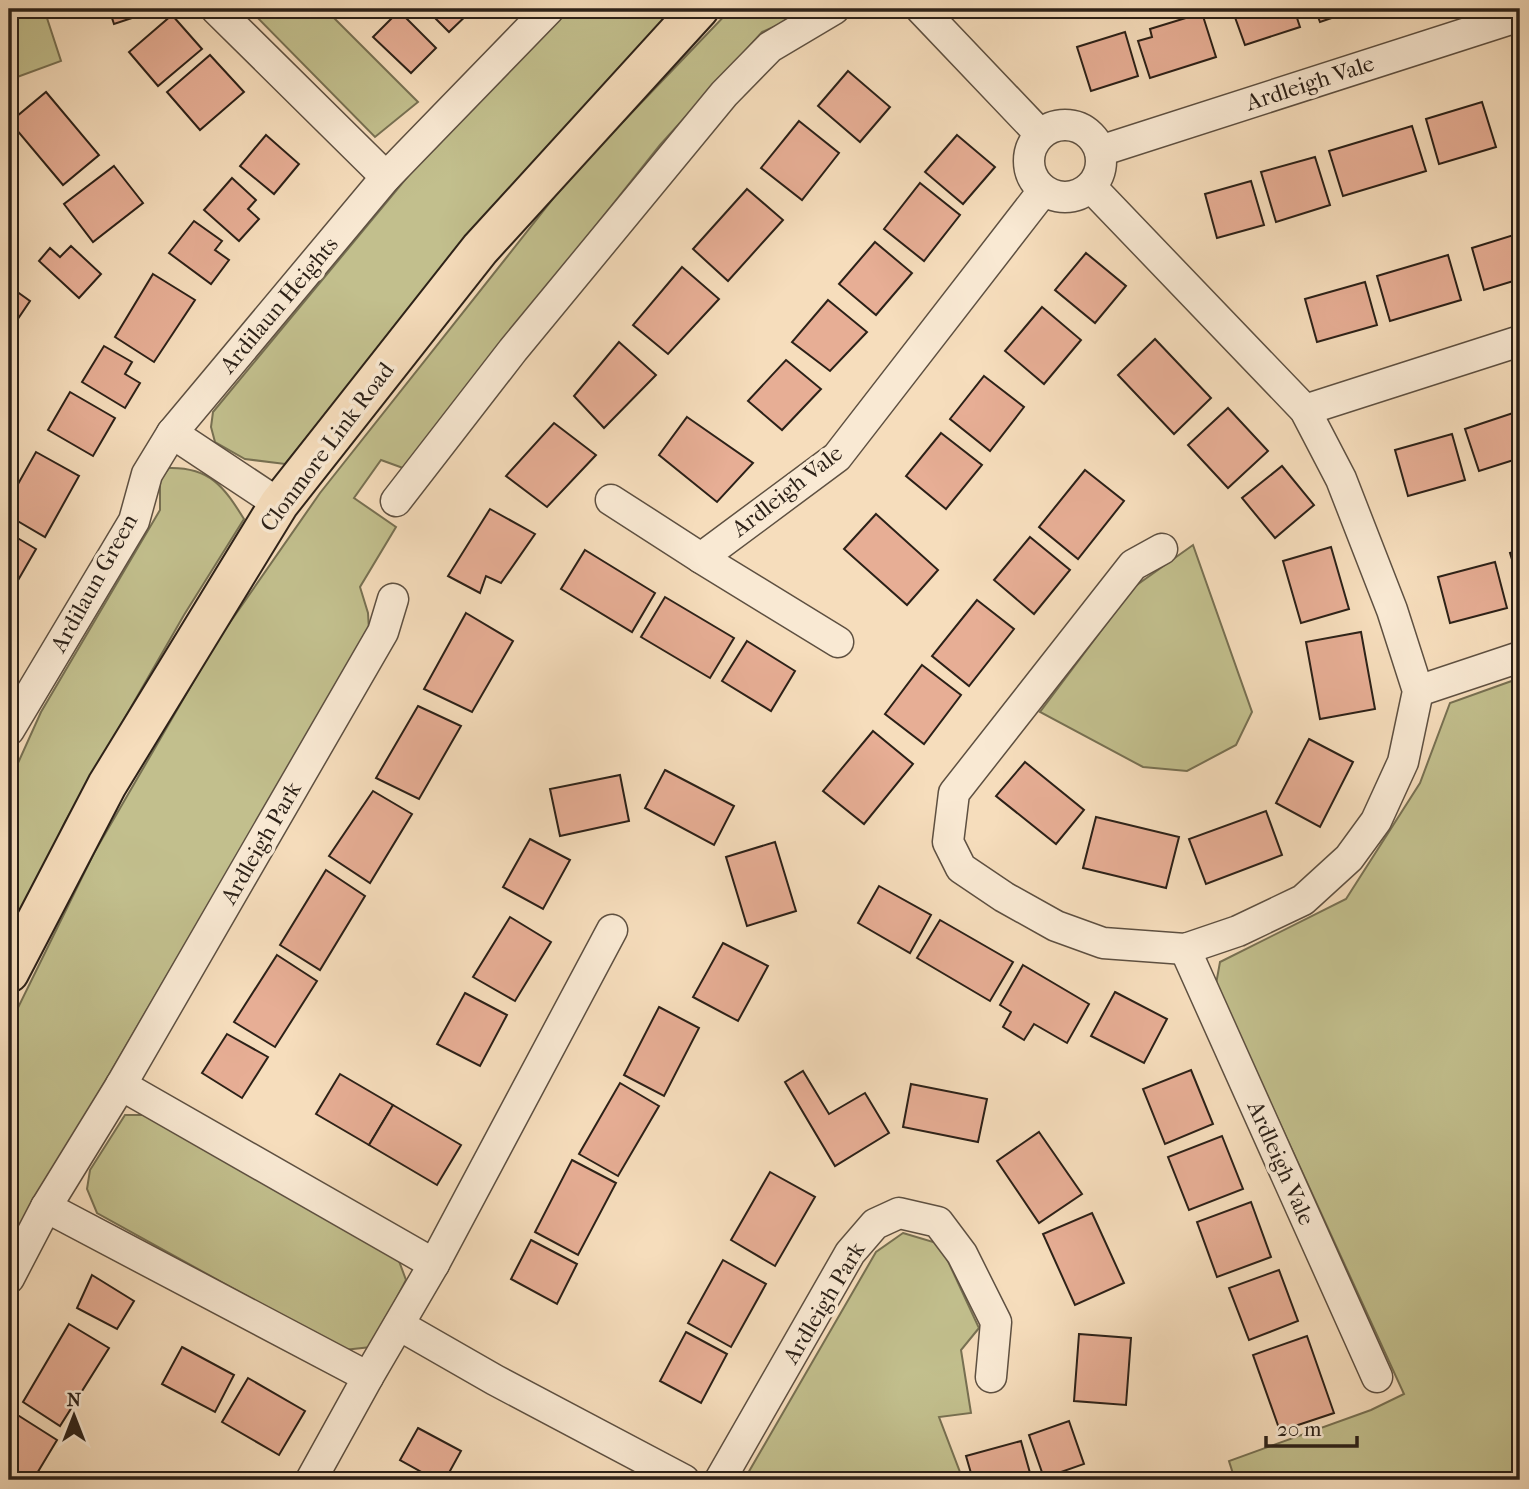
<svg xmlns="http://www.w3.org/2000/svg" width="1529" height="1489" font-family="'IM FELL French Canon',serif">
<rect width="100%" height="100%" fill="#f6ddbc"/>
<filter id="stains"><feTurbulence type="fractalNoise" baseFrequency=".00286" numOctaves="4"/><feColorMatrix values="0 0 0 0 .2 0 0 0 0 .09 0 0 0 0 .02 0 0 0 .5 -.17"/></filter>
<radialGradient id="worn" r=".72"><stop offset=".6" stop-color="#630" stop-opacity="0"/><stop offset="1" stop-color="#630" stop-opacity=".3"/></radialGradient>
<g fill="#c2bf8d" stroke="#777052" stroke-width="2">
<polygon points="9,9 44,9 61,61 9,80"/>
<polygon points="249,9 325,9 418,102 375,137"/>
<polygon points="565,9 682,9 518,179 285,464 245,459 215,442 211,427 213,412 476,94"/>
<polygon points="731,9 814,9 762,32 660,145 403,468 381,460 354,498 396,527 360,587 368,613 369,630 103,1085 9,1253 9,1026 94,853 217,641 320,493 571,176"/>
<path d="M169,468c41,-1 55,19 75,51l-60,96 -119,207 -56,119v-158l32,-71 119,-202v-30z"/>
<polygon points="1193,545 1252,712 1236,745 1187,771 1143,767 1040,712 1134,587"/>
<polygon points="1520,678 1520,1480 1235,1480 1229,1461 1371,1410 1404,1394 1216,984 1220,962 1346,899 1420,783 1450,703"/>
<polygon points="125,1115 151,1115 396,1253 406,1280 371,1347 344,1350 97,1213 87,1189 90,1170"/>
<polygon points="903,1233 940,1244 979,1328 961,1350 971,1413 939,1417 963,1480 744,1480 876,1252"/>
</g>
<g fill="#e7ae95" stroke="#2c2118" stroke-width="2">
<polygon points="109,9 159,9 114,24"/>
<polygon points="426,9 473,9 449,32"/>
<polygon points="1232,9 1294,9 1300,27 1245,45"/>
<polygon points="1315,9 1358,9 1320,22"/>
<polygon points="399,11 436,48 411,73 373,37"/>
<polygon points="1202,13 1216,57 1150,78 1138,41 1152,37 1150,29"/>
<polygon points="172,15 202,49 158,86 129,52"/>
<polygon points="1125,32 1138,76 1091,91 1077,47"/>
<polygon points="210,55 244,92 200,130 167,92"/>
<polygon points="848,71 890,107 860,142 818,106"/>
<polygon points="46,92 99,155 63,185 10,122"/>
<polygon points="1482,102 1496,147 1439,164 1426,119"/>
<polygon points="799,121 839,153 802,200 761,168"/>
<polygon points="1412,126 1426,171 1343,196 1329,151"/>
<polygon points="266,135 299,164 274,194 240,166"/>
<polygon points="957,135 995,167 963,204 925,172"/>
<polygon points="1315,157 1330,205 1276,222 1261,172"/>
<polygon points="114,166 143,203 93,242 64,204"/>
<polygon points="232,178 256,200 248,209 259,219 239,241 204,210"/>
<polygon points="1251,181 1264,225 1217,238 1205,194"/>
<polygon points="920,183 960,215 924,261 884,229"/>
<polygon points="747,189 783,220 728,281 693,249"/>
<polygon points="194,221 222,241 215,250 229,260 211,284 169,253"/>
<polygon points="1520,233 1520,279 1484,290 1472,248"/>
<polygon points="875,242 912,273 876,315 839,284"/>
<polygon points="71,246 101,274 79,298 39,261 50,248 60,257"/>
<polygon points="1086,253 1126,286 1095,323 1055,290"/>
<polygon points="1448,255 1461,300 1390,321 1377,276"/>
<polygon points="682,267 719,299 668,354 633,325"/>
<polygon points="153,274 195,300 154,362 115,337"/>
<polygon points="1365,282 1377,325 1317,342 1305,299"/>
<polygon points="9,286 30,301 9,332"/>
<polygon points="828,300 867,332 830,371 792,342"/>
<polygon points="1042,307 1081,340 1044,384 1005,351"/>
<polygon points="1155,339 1211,398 1174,434 1118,375"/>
<polygon points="619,342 656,375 604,428 574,396"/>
<polygon points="104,346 132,362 125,374 140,383 125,408 82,382"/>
<polygon points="786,360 821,389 782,430 748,401"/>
<polygon points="984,376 1024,407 990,451 950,419"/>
<polygon points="70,392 115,418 93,456 48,430"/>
<polygon points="1228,408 1268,451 1228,488 1188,445"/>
<polygon points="1516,412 1520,425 1520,458 1479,471 1465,429"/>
<polygon points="687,417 753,463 717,502 659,455"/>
<polygon points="554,423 596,455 547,507 506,476"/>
<polygon points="941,433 982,465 946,509 906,476"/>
<polygon points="1452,434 1465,480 1408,496 1395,450"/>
<polygon points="36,452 79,476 45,537 9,516 9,500"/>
<polygon points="1282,466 1314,505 1275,538 1242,498"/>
<polygon points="1085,470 1124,501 1078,559 1039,527"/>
<polygon points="490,509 535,534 501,583 486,576 480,593 448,576"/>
<polygon points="876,514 938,570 907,605 844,549"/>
<polygon points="9,533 36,549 13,589 9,587"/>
<polygon points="1030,537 1070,570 1034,614 994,580"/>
<polygon points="1331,547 1349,609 1301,623 1283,561"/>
<polygon points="585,550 655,593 632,632 561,589"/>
<polygon points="1520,550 1520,586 1510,553"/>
<polygon points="1495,562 1507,608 1450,623 1438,577"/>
<polygon points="665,597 734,638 710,678 641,637"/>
<polygon points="977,600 1014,629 969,686 932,656"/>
<polygon points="466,613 513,641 472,712 424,689"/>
<polygon points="1361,632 1375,709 1320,719 1306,642"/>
<polygon points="747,641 795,671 771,711 722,681"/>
<polygon points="922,665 961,695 924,744 885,714"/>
<polygon points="418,706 461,726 419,799 376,778"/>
<polygon points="873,731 913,764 864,824 823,791"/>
<polygon points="1309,739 1353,762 1320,827 1276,803"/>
<polygon points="1025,762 1084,810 1056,844 996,796"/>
<polygon points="665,770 734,806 714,845 645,808"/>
<polygon points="620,775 629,821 560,836 550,789"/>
<polygon points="373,791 412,814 370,883 329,856"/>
<polygon points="1266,811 1282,855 1206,884 1189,839"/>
<polygon points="1096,817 1179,837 1166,888 1083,868"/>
<polygon points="530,839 570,860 543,909 503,887"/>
<polygon points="775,842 796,911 747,926 726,857"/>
<polygon points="326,870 365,896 320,970 280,945"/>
<polygon points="879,886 931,915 910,953 858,923"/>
<polygon points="510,917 551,942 515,1001 473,977"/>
<polygon points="940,920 1013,962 990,1001 917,958"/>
<polygon points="723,943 768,966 738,1021 693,997"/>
<polygon points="277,955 317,981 275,1047 234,1022"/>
<polygon points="1023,965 1089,1004 1067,1043 1034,1024 1024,1040 1003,1027 1011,1012 1000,1005"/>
<polygon points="1115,992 1167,1019 1144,1063 1091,1036"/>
<polygon points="465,993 507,1015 480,1066 437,1044"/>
<polygon points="659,1007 699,1028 664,1096 624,1075"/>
<polygon points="227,1034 268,1057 242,1098 202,1073"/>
<polygon points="1191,1070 1213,1124 1165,1144 1143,1089"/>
<polygon points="803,1071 829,1114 865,1093 889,1133 835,1166 785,1082"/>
<polygon points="340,1074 393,1105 369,1145 316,1114"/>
<polygon points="620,1083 659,1106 618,1176 579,1154"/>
<polygon points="911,1084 987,1099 978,1142 903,1127"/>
<polygon points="393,1105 461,1145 437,1185 369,1145"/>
<polygon points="1039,1132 1082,1194 1039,1223 997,1161"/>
<polygon points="1222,1136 1243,1189 1189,1210 1168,1157"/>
<polygon points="572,1160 616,1183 578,1255 535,1232"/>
<polygon points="770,1172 815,1197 775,1266 731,1240"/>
<polygon points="1251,1202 1271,1257 1217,1277 1197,1222"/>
<polygon points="1092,1213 1124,1283 1075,1305 1043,1234"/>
<polygon points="531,1240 577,1264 557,1304 511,1279"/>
<polygon points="723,1260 766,1284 731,1347 688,1323"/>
<polygon points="1279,1270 1298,1321 1249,1340 1229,1288"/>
<polygon points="92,1275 134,1301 117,1329 77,1308"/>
<polygon points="69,1324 109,1348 60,1426 23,1402"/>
<polygon points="686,1332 727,1354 701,1403 660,1381"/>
<polygon points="1079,1334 1131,1338 1126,1405 1074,1401"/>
<polygon points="1307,1336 1334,1413 1280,1431 1253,1355"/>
<polygon points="182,1347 234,1375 215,1412 162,1384"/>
<polygon points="248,1378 305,1411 279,1455 222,1422"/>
<polygon points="16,1414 57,1440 33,1480 9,1480 9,1427"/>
<polygon points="1069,1421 1084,1464 1044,1478 1029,1435"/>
<polygon points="418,1428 461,1451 445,1480 436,1480 400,1460"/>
<polygon points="1021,1441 1032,1480 973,1480 966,1456"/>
</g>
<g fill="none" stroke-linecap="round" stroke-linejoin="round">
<g stroke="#5e5041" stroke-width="33">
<g id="minor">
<polyline points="216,9 386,177"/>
<polyline points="921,9 1040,134"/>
<circle cx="1065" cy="161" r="36"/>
<polyline points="1100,151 1520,16"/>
<polyline points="1091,187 1305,410 1341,479 1392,610 1418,691 1403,762 1376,821 1349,858 1303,900 1238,931 1185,949 1103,943 1056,926 1004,897 961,868 948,842 954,793 1133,565 1162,549"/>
<polyline points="1305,410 1520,341"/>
<polyline points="172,433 279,504"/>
<polyline points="611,500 701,558"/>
<polyline points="396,501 513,350 724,94 770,47 834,9"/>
<polyline points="838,642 701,558 837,457 1043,191"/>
<polyline points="1418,691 1520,657"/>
<polyline points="9,730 134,521 147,474 172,433 386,177 549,9"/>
<polyline points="1185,949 1377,1377"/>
<polyline points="121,1085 434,1264"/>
<polyline points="46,1207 368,1377 311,1480"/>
<polyline points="9,1278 46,1207 121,1085 383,632 393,599"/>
<polyline points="399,1325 495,1380 684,1480"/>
<polyline points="368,1377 434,1264 612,930"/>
<polyline points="720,1480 850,1253 875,1224 899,1213 938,1222 962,1254 996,1322 991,1377"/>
</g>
</g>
<g stroke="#2c2118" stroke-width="42">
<polyline id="major" points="9,973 107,785 279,504 480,249 699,9"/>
</g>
<use href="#minor" stroke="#f9e9d3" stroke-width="30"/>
<use href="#major" stroke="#f6ddbc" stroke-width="38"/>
</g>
<g text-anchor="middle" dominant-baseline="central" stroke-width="7" stroke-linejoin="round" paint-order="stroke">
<g font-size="23" fill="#2c2118" stroke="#f9e9d3">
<text transform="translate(1310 83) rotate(-18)">Ardleigh Vale</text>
<text transform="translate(279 305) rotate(-50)">Ardilaun Heights</text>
<text transform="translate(327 447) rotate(-53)">Clonmore Link Road</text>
<text transform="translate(787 491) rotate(-38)">Ardleigh Vale</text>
<text transform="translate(94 583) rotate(-61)">Ardilaun Green</text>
<text transform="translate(261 843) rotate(-60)">Ardleigh Park</text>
<text transform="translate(1281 1163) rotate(66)">Ardleigh Vale</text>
<text transform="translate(824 1303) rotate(-59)">Ardleigh Park</text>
</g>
</g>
<rect width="1529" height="1489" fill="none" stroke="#f6ddbc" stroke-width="35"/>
<rect x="10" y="10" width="1508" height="1468" fill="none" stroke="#2c2118" stroke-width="3.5"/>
<rect x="18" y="18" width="1494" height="1454" fill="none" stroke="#2c2118" stroke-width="2"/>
<g transform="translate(74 1416)" stroke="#f9e9d3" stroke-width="5" paint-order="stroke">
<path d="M0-5L12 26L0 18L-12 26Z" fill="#2c2118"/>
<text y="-10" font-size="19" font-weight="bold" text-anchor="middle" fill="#2c2118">N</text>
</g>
<path d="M1266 1436v10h91v-10" fill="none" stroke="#2c2118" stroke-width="3.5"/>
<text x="1277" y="1436" font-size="21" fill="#2c2118" stroke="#f9e9d3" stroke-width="5" paint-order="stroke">20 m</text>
<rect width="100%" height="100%" filter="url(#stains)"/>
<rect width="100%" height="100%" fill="url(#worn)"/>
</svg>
